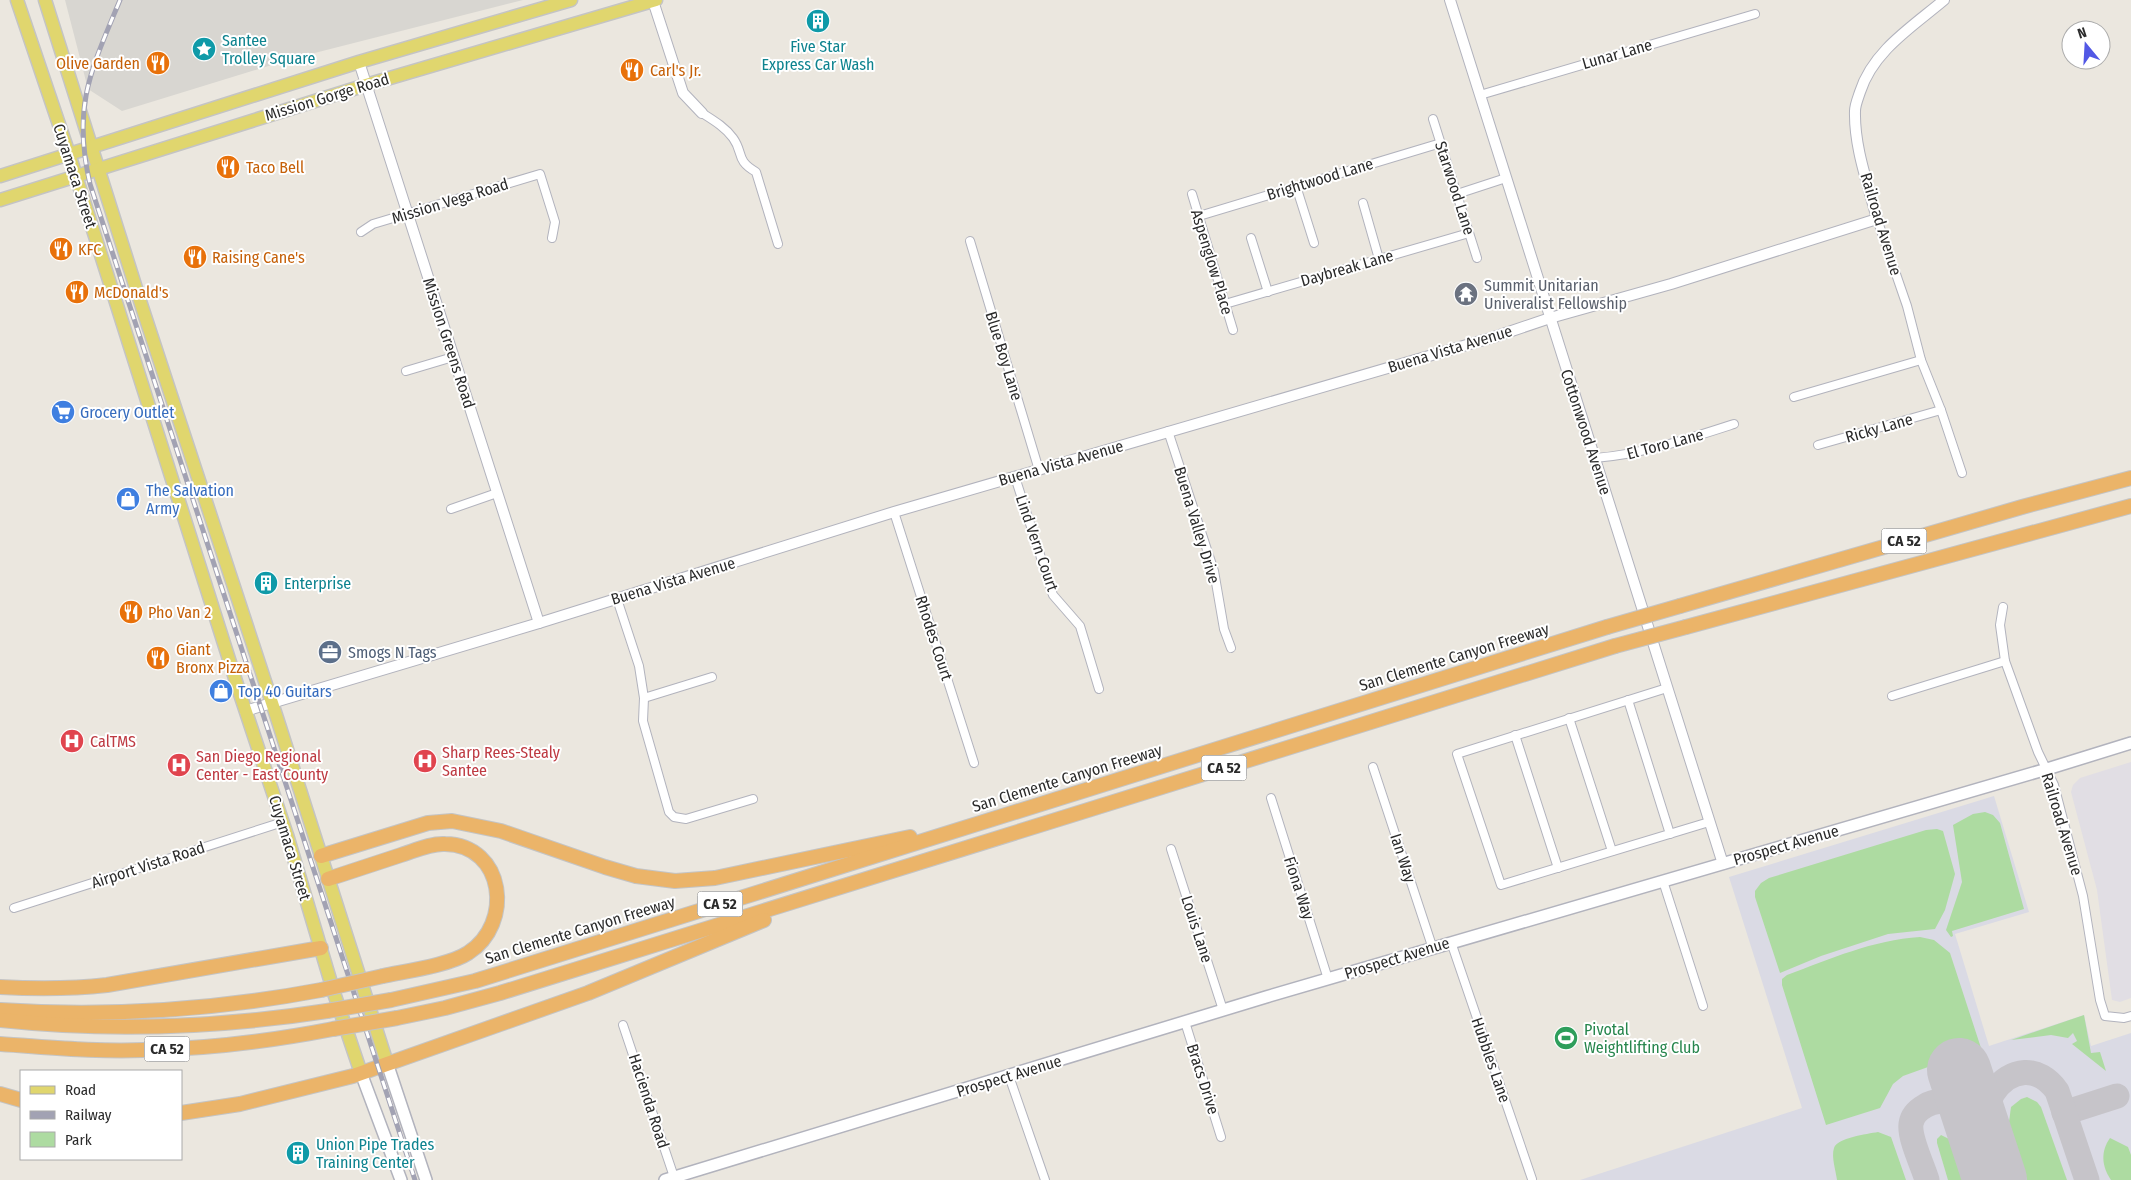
<svg xmlns="http://www.w3.org/2000/svg" width="2131" height="1180" font-family="'Fira Sans Condensed',sans-serif">
<rect width="100%" height="100%" fill="#ebe7df"/>
<polygon fill="#e1dee4" points="2131,762 2131,998 2120,1002 2112,1000 2097,890 2071,792 2073,785 2080,778"/>
<polygon fill="#dadae4" points="1994,796 2029,912 1955,934 1989,1046 2084,1015 2091,1046 2131,1033 2131,1180 1580,1180 1802,1108 1729,877"/>
<g fill="#addba1">
<polygon points="1985,812 1993,815 2000,823 2024,909 1952,931 1953,936 1951,937 1946,930 1962,882 1953,825 1973,814"/>
<polygon points="1937,829 1943,831 1955,874 1945,910 1935,929 1888,934 1821,956 1780,973 1755,897 1755,891 1761,883 1769,878 1926,830"/>
<path d="M1920,937l14,3 16,13 31,95 -78,28 -10,8 -13,24 -54,17 -44,-140v-6l5,-4c43,-16 86,-35 133,-38z"/>
<polygon points="2084,1015 2091,1053 2100,1052 2106,1071 2072,1044 2077,1041 2073,1033 2068,1038 2051,1035 2011,1040"/>
<polygon points="2027,1097 2037,1102 2041,1107 2067,1180 2027,1180 2009,1122 2011,1107 2021,1099"/>
<path d="M1878,1132l13,5 15,43h-69c-1,-9 -6,-23 -3,-32 3,-10 33,-14 44,-16z"/>
<polygon points="1941,1135 1949,1139 1963,1180 1948,1180 1937,1143 1937,1139"/>
<path d="M2110,1138l18,9 3,8v25h-20c-9,-13 -11,-28 -1,-42z"/>
</g>
<polygon fill="#d8d6d1" points="65,0 523,0 291,59 122,111 88,89"/>
<g fill="none" stroke-linecap="round" stroke-linejoin="round">
<g stroke="#c6c4c9" stroke-width="25">
<polyline points="2064,1113 2117,1096"/>
<path d="M1982,1138c1,-15 3,-31 11,-45 17,-26 46,-28 64,-2l30,89"/>
<path d="M1927,1180c-4,-14 -18,-42 -16,-56 1,-8 7,-14 14,-18 25,-16 45,14 57,32"/>
</g>
<polyline stroke="#c6c4c9" stroke-width="64" points="1959,1070 1995,1180"/>
<g stroke="#b2b3bd" stroke-width="10">
<g id="minor">
<polyline points="1480,95 1755,14"/>
<path d="M702,113c11,7 23,14 31,25 11,15 2,22 23,34l22,72"/>
<polyline points="1433,119 1477,258"/>
<polyline points="1296,186 1314,243"/>
<polyline points="1192,194 1233,330"/>
<polyline points="1457,194 1506,178"/>
<polyline points="1363,203 1379,259"/>
<polyline points="1199,216 1441,143"/>
<polyline points="1877,219 1907,306 1921,360 1941,410 1962,473"/>
<polyline points="361,232 373,224 540,174 555,222 552,238"/>
<polyline points="1251,238 1268,292"/>
<polyline points="970,241 1039,470"/>
<polyline points="1225,304 1469,233"/>
<polyline points="406,371 453,357"/>
<polyline points="1794,397 1921,360"/>
<polyline points="1168,431 1214,571 1224,629 1231,648"/>
<polyline points="1818,445 1941,410"/>
<path d="M1595,458c45,-3 96,-20 139,-34"/>
<polyline points="1015,477 1053,595 1080,626 1099,689"/>
<polyline points="451,509 497,493"/>
<polyline points="894,512 974,763"/>
<polyline points="617,599 639,666 644,698 643,721 669,812 674,817 686,819 753,799"/>
<polyline points="2003,607 2000,625 2005,661 2038,752 2054,785 2083,896 2100,1000 2105,1016 2124,1018 2131,1016"/>
<polyline points="1667,688 1457,754 1501,885 1709,822"/>
<polyline points="1892,696 2005,661"/>
<polyline points="644,698 712,677"/>
<polyline points="1628,700 1670,834"/>
<polyline points="1569,718 1612,851"/>
<polyline points="1515,735 1558,868"/>
<polyline points="1373,767 1433,949"/>
<polyline points="1271,798 1328,979"/>
<polyline points="1171,849 1223,1010"/>
<polyline points="1663,881 1703,1006"/>
<polyline points="14,908 283,822"/>
<polyline points="1451,942 1532,1179"/>
<polyline points="1185,1022 1221,1137"/>
<polyline points="623,1025 674,1177"/>
<polyline points="1009,1076 1045,1180"/>
</g>
</g>
<g stroke="#b2b3bd" stroke-width="12">
<g id="tertiary">
<polyline points="1450,0 1723,864"/>
<polyline points="653,1 683,93 702,113"/>
<polyline points="359,62 539,623"/>
<path d="M245,711l294,-88 355,-111 600,-175 56,-19 121,-34 206,-65c-9,-35 -23,-72 -22,-108 0,-6 3,-13 5,-19 13,-41 52,-65 84,-92"/>
</g>
</g>
<g stroke="#b2b3bd" stroke-width="14">
<g id="secondary">
<polyline points="387,1063 426,1180"/>
<polyline points="361,1073 401,1180"/>
<polyline points="665,1180 1266,997 2047,769 2131,743"/>
</g>
</g>
<g stroke="#c4c4c4" stroke-width="15">
<g id="primary">
<polyline points="17,0 69,154 240,694 287,835 334,993 361,1073"/>
<polyline points="45,0 141,304 277,718 387,1063"/>
<polyline points="0,176 359,62 571,0"/>
<polyline points="0,200 366,85 656,0"/>
</g>
</g>
<g stroke="#c4c4c4" stroke-width="16">
<g id="motorway">
<polyline points="1680,606 2022,507 2131,478"/>
<polyline points="1686,627 2131,506"/>
<polyline points="321,856 428,823 452,821 501,831 605,867 636,876 675,881 715,878 910,837"/>
<path d="M328,879c24,-8 49,-16 73,-24 13,-4 30,-12 44,-11 60,1 69,80 23,109 -18,12 -62,18 -85,23"/>
<path d="M0,987c36,2 71,2 107,-2l214,-37"/>
<polyline points="391,1000 475,981 1607,627"/>
<path d="M0,1010c108,7 215,0 321,-20"/>
<polyline points="397,1018 445,1008 500,993 1615,646"/>
<path d="M0,1020c111,12 217,8 327,-9"/>
<path d="M0,1044c48,3 96,8 144,6 63,-1 127,-9 189,-21"/>
<polyline points="0,1094 21,1100"/>
<polyline points="181,1113 240,1104 353,1076 588,993 764,920"/>
</g>
</g>
<use href="#minor" stroke="#fff" stroke-width="8"/>
<use href="#tertiary" stroke="#fff" stroke-width="10"/>
<use href="#secondary" stroke="#fff" stroke-width="11"/>
<use href="#primary" stroke="#e0d66e" stroke-width="12"/>
<use href="#motorway" stroke="#ebb469" stroke-width="14"/>
<g stroke="#a2a2b3" stroke-width="5">
<path id="rail" d="M120,0c-29,70 -48,106 -30,184l325,996"/>
</g>
<use href="#rail" stroke="#fff" stroke-width="3" stroke-dasharray="9" stroke-linecap="butt"/>
<g stroke="#c4c4c4" stroke-width="16" stroke-linecap="butt">
<g id="motorway-bridge">
<polyline points="1607,627 1680,606"/>
<polyline points="1615,646 1686,627"/>
<polyline points="321,990 383,976"/>
<polyline points="327,1011 391,1000"/>
<polyline points="333,1029 397,1018"/>
</g>
</g>
<use href="#motorway-bridge" stroke="#ebb469" stroke-width="14"/>
</g>
<defs>
<g id="building-disc" transform="scale(1.25)"><circle r="9.5" fill="#0f9aa8" stroke="#fff"/><path d="M-4-6H4V6H1V3H-1V6H-4ZM-2.5-4.3h1.7v1.8h-1.7ZM.8-4.3h1.7v1.8H.8ZM-2.5-1h1.7V.8h-1.7ZM.8-1h1.7V.8H.8Z" fill="#fff"/></g>
<g id="sight-disc" transform="scale(1.25)"><circle r="9.5" fill="#0f9aa8" stroke="#fff"/><path d="M0-6L1.8-2.2L6-1.7L2.9 1.2L3.7 5.4L0 3.3L-3.7 5.4L-2.9 1.2L-6-1.7L-1.8-2.2Z" fill="#fff"/></g>
<g id="restaurant-disc" transform="scale(1.25)"><circle r="9.5" fill="#e8710a" stroke="#fff"/><path d="M-5-6h1v4h1v-4h1v4h1v-4h1v5L-1.5 .5V6h-2V.5L-5-1ZM5-6V6H3V1.5H1.5Q1.5-4 5-6Z" fill="#fff"/></g>
<g id="temple-disc" transform="scale(1.25)"><circle r="9.5" fill="#6b7280" stroke="#fff"/><path d="M0-6L5-2H3V0L6.5 2.5H4V6H1.5V3h-3V6H-4V2.5H-6.5L-3 0V-2H-5Z" fill="#fff"/></g>
<g id="supermarket-disc" transform="scale(1.25)"><circle r="9.5" fill="#3f7fe0" stroke="#fff"/><path d="M-6-5.5h2.5l.6 2H6L4.5 2H-2.5L-4.4-4H-6ZM-1.5 3.2a1.3 1.3 0 1 0 .1 0ZM3 3.2a1.3 1.3 0 1 0 .1 0Z" fill="#fff"/></g>
<g id="shop-disc" transform="scale(1.25)"><circle r="9.5" fill="#3f7fe0" stroke="#fff"/><path d="M-5-2.5h2.3a2.7 3.5 0 0 1 5.4 0H5L5.5 6h-11ZM-1.5-2.5h3a1.5 2.3 0 0 0-3 0Z" fill="#fff"/></g>
<g id="office-disc" transform="scale(1.25)"><circle r="9.5" fill="#5c6f8a" stroke="#fff"/><path d="M-6-3h4V-5.5h4V-3h4V5H-6ZM-1-4.5V-3h2v-1.5ZM-6 0V1H6V0Z" fill="#fff"/></g>
<g id="hospital-disc" transform="scale(1.25)"><circle r="9.5" fill="#e0444e" stroke="#fff"/><path d="M-5-5h3v3.5h4V-5h3V5h-3V1.5h-4V5h-3Z" fill="#fff"/></g>
<g id="stadium-disc" transform="scale(1.25)"><circle r="9.5" fill="#2e9e5b" stroke="#fff"/><path d="M0-5a6.5 5 0 1 0 0 10a6.5 5 0 1 0 0-10ZM-3.5-1.8h7v3.6h-7Z" fill="#fff"/></g>
</defs>
<g fill-rule="evenodd">
<use href="#building-disc" x="818" y="21"/>
<use href="#sight-disc" x="204" y="49"/>
<use href="#restaurant-disc" x="158" y="63"/>
<use href="#restaurant-disc" x="632" y="70"/>
<use href="#restaurant-disc" x="228" y="167"/>
<use href="#restaurant-disc" x="61" y="249"/>
<use href="#restaurant-disc" x="195" y="257"/>
<use href="#restaurant-disc" x="77" y="292"/>
<use href="#temple-disc" x="1466" y="294"/>
<use href="#supermarket-disc" x="63" y="412"/>
<use href="#shop-disc" x="128" y="499"/>
<use href="#building-disc" x="266" y="583"/>
<use href="#restaurant-disc" x="131" y="612"/>
<use href="#office-disc" x="330" y="652"/>
<use href="#restaurant-disc" x="158" y="658"/>
<use href="#shop-disc" x="221" y="691"/>
<use href="#hospital-disc" x="72" y="741"/>
<use href="#hospital-disc" x="425" y="761"/>
<use href="#hospital-disc" x="179" y="765"/>
<use href="#stadium-disc" x="1566" y="1038"/>
<use href="#building-disc" x="298" y="1153"/>
</g>
<g text-anchor="middle" dominant-baseline="central" stroke-width="4" stroke-linejoin="round" paint-order="stroke">
<g fill="#fff" stroke="#6b6b6b" stroke-width="1">
<rect x="1881.5" y="528.5" width="45" height="25" rx="4"/>
<rect x="1201.5" y="755.5" width="45" height="25" rx="4"/>
<rect x="697.5" y="891.5" width="45" height="25" rx="4"/>
<rect x="144.5" y="1036.5" width="45" height="25" rx="4"/>
</g>
<g font-size="15" font-weight="bold" fill="#2b2b2b">
<text x="1904" y="541">CA 52</text>
<text x="1224" y="768">CA 52</text>
<text x="720" y="904">CA 52</text>
<text x="167" y="1049">CA 52</text>
</g>
<g font-size="16" fill="#0d838f" stroke="#fff" text-anchor="start">
<text x="222" y="40">Santee<tspan x="222" dy="18">Trolley Square</tspan></text>
<text x="818" y="46" text-anchor="middle">Five Star<tspan x="818" dy="18">Express Car Wash</tspan></text>
<text x="284" y="583">Enterprise</text>
<text x="316" y="1144">Union Pipe Trades<tspan x="316" dy="18">Training Center</tspan></text>
</g>
<g font-size="16" fill="#2b2b2b" stroke="#fff">
<text transform="translate(1617 54) rotate(-16)">Lunar Lane</text>
<text transform="translate(327 97) rotate(-17)">Mission Gorge Road</text>
<text transform="translate(75 176) rotate(72)">Cuyamaca Street</text>
<text transform="translate(1320 179) rotate(-17)">Brightwood Lane</text>
<text transform="translate(1455 188) rotate(72)">Starwood Lane</text>
<text transform="translate(450 201) rotate(-17)">Mission Vega Road</text>
<text transform="translate(1881 224) rotate(73)">Railroad Avenue</text>
<text transform="translate(1212 262) rotate(73)">Aspenglow Place</text>
<text transform="translate(1347 268) rotate(-16)">Daybreak Lane</text>
<text transform="translate(449 343) rotate(72)">Mission Greens Road</text>
<text transform="translate(1450 349) rotate(-17)">Buena Vista Avenue</text>
<text transform="translate(1004 356) rotate(73)">Blue Boy Lane</text>
<text transform="translate(1879 428) rotate(-16)">Ricky Lane</text>
<text transform="translate(1586 432) rotate(72)">Cottonwood Avenue</text>
<text transform="translate(1665 444) rotate(-15)">El Toro Lane</text>
<text transform="translate(1061 463) rotate(-16)">Buena Vista Avenue</text>
<text transform="translate(1197 525) rotate(73)">Buena Valley Drive</text>
<text transform="translate(1037 543) rotate(71)">Lind Vern Court</text>
<text transform="translate(673 581) rotate(-17)">Buena Vista Avenue</text>
<text transform="translate(934 638) rotate(72)">Rhodes Court</text>
<text transform="translate(1454 657) rotate(-17)">San Clemente Canyon Freeway</text>
<text transform="translate(1067 778) rotate(-17)">San Clemente Canyon Freeway</text>
<text transform="translate(2062 824) rotate(73)">Railroad Avenue</text>
<text transform="translate(1786 845) rotate(-16)">Prospect Avenue</text>
<text transform="translate(290 848) rotate(73)">Cuyamaca Street</text>
<text transform="translate(1403 858) rotate(72)">Ian Way</text>
<text transform="translate(148 865) rotate(-18)">Airport Vista Road</text>
<text transform="translate(1299 888) rotate(72)">Fiona Way</text>
<text transform="translate(1197 929) rotate(72)">Louis Lane</text>
<text transform="translate(580 930) rotate(-17)">San Clemente Canyon Freeway</text>
<text transform="translate(1397 958) rotate(-17)">Prospect Avenue</text>
<text transform="translate(1491 1060) rotate(71)">Hubbles Lane</text>
<text transform="translate(1009 1076) rotate(-17)">Prospect Avenue</text>
<text transform="translate(1203 1079) rotate(72)">Bracs Drive</text>
<text transform="translate(649 1101) rotate(72)">Hacienda Road</text>
</g>
<g font-size="16" fill="#c56008" stroke="#fff" text-anchor="start">
<text x="140" y="63" text-anchor="end">Olive Garden</text>
<text x="650" y="70">Carl's Jr.</text>
<text x="246" y="167">Taco Bell</text>
<text x="78" y="249">KFC</text>
<text x="212" y="257">Raising Cane's</text>
<text x="94" y="292">McDonald's</text>
<text x="148" y="612">Pho Van 2</text>
<text x="176" y="649">Giant<tspan x="176" dy="18">Bronx Pizza</tspan></text>
</g>
<g font-size="16" fill="#5b616d" stroke="#fff" text-anchor="start">
<text x="1484" y="285">Summit Unitarian<tspan x="1484" dy="18">Univeralist Fellowship</tspan></text>
</g>
<g font-size="16" fill="#366cbe" stroke="#fff" text-anchor="start">
<text x="80" y="412">Grocery Outlet</text>
<text x="146" y="490">The Salvation<tspan x="146" dy="18">Army</tspan></text>
<text x="238" y="691">Top 40 Guitars</text>
</g>
<g font-size="16" fill="#4e5e75" stroke="#fff" text-anchor="start">
<text x="348" y="652">Smogs N Tags</text>
</g>
<g font-size="16" fill="#be3a42" stroke="#fff" text-anchor="start">
<text x="90" y="741">CalTMS</text>
<text x="442" y="752">Sharp Rees-Stealy<tspan x="442" dy="18">Santee</tspan></text>
<text x="196" y="756">San Diego Regional<tspan x="196" dy="18">Center - East County</tspan></text>
</g>
<g font-size="16" fill="#27864d" stroke="#fff" text-anchor="start">
<text x="1584" y="1029">Pivotal<tspan x="1584" dy="18">Weightlifting Club</tspan></text>
</g>
</g>
<rect x="20" y="1070" width="162" height="90" fill="#ffffff" stroke="#aaaaaa"/>
<rect x="30" y="1086" width="25" height="8" fill="#e0d66e" stroke="#aaaaaa"/>
<text x="65" y="1095" font-size="15" fill="#2b2b2b">Road</text>
<rect x="30" y="1111" width="25" height="8" fill="#a2a2b3" stroke="#aaaaaa"/>
<text x="65" y="1120" font-size="15" fill="#2b2b2b">Railway</text>
<rect x="30" y="1132" width="25" height="15" fill="#addba1" stroke="#aaaaaa"/>
<text x="65" y="1145" font-size="15" fill="#2b2b2b">Park</text>
<g transform="translate(2086 45) rotate(342)"><circle r="24" fill="#ffffff" stroke="#aaaaaa"/>
<path d="M0-4L9 19L0 12L-9 19Z" fill="#5258e5"/>
<text y="-8" font-size="14" font-weight="bold" text-anchor="middle" fill="#2b2b2b">N</text>
</g>
</svg>
